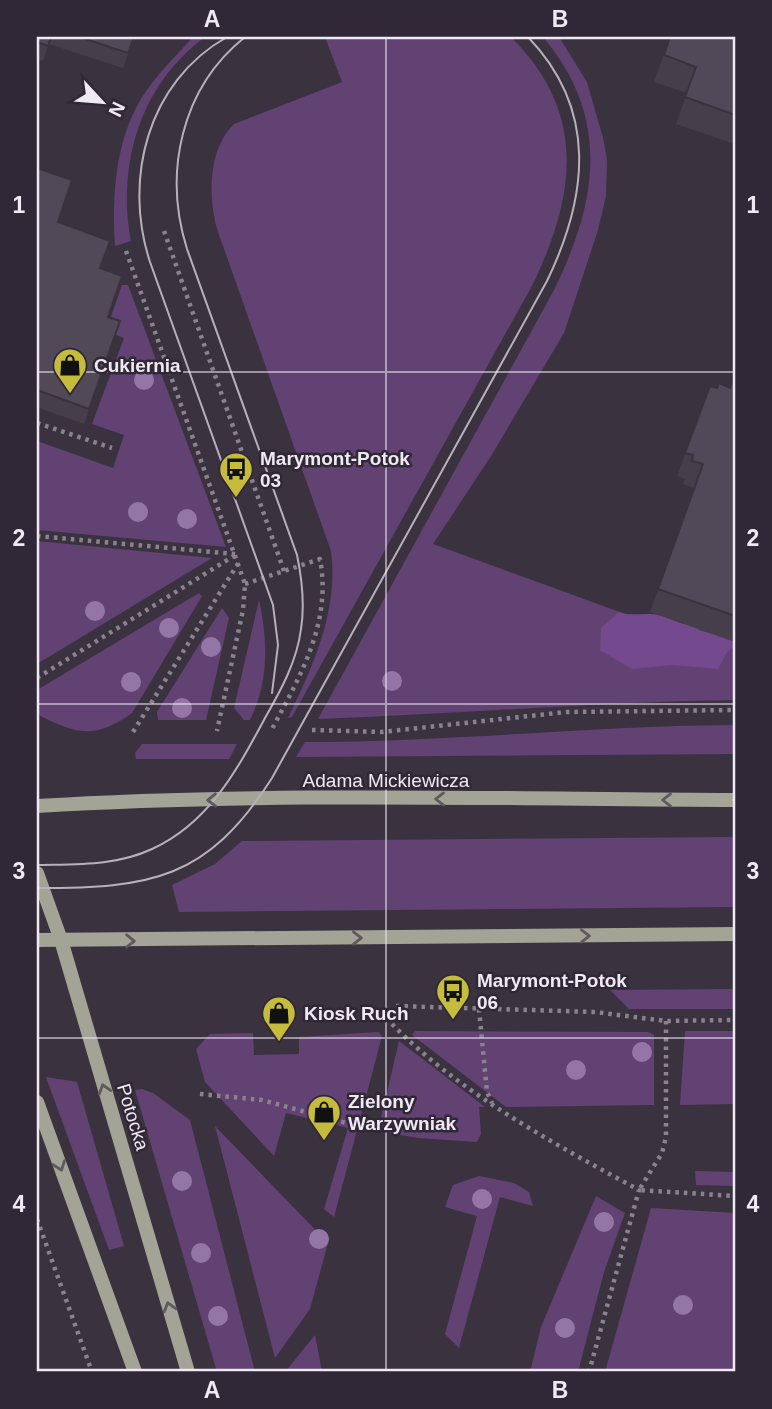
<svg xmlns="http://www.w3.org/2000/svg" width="772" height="1409" font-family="Helvetica,sans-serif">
<rect width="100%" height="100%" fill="#3b3240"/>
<g fill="#614273">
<path d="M193,37h12c-65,48 -88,127 -74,204l-16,5c-3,-49 0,-104 26,-147 14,-23 34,-42 52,-62z"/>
<path d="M325,37h186c76,76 65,157 22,247l-241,433 -4,1c25,-51 51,-109 43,-167l-114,-322c-9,-32 -9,-80 17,-105l108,-42z"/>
<path d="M543,37h16l28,45 16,56 4,22 -1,36 -8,34 -34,103 -73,123 -58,88 195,71 20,10 9,-10 33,11 7,-2 2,6 36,10v60c-139,2 -278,14 -417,19l235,-427c44,-89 59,-173 -10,-255z"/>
<polygon points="122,285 128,285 226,547 37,530 37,441 113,468 124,435 92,424 124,338 106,331"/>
<polygon points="37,541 212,558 37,664"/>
<path d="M199,593l3,3 -70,117c-38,27 -57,21 -95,1v-24z"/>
<path d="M259,600c9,41 10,81 -9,120h-6l-10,-12z"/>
<polygon points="222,608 229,618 206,720 158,720 157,712"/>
<path d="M735,725v29l-439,3 9,-15c143,0 286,-16 430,-17z"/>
<polygon points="142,744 237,744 229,759 136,759 135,753"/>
<polygon points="735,837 735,907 179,912 172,885 215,864 242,841"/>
<polygon points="735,989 735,1009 629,1009 610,990"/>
<polygon points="415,1031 648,1032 654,1035 654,1105 506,1107 412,1035"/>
<polygon points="685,1031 735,1031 735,1104 680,1105"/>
<polygon points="378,1032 382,1036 334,1217 324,1209 348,1128 286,1113 274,1156 205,1082 196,1049 210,1034 253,1033 254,1055 299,1054 299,1037"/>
<polygon points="399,1041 485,1107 479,1107 481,1134 477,1142 418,1138 378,1131"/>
<polygon points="46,1077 77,1082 124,1246 109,1250"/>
<polygon points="142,1089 153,1093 190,1120 255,1372 217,1372 135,1090"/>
<polygon points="215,1126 328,1243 310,1309 275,1358"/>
<polygon points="695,1171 735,1172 735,1186 696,1185"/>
<polygon points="479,1176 514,1183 529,1192 533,1206 500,1197 459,1348 445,1334 477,1216 445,1207 453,1185"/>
<polygon points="596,1196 625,1213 604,1272 578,1372 530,1372 541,1327"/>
<polygon points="651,1208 735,1213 735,1372 605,1372"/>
<polygon points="315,1335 322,1372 285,1372"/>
</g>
<path fill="#74498d" d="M619,612c13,5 26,0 40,3 13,3 25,13 38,9l2,6 36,10v7l-8,5 -9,17 -46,-4 -40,4 -32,-19 1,-22z"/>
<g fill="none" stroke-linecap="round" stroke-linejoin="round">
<g stroke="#8a828e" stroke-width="4.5" stroke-dasharray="3.5 5" stroke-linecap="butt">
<polyline points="164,231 284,571"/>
<polyline points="126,251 245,584 243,610 217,731"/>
<polyline points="37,423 112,448"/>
<polyline points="37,536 235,554"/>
<path d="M245,584l75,-25c12,64 -20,117 -49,172"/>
<polyline points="37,678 237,554"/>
<polyline points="312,730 382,732 566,712 735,710"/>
<polyline points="133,732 239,562"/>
<polyline points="396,1006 595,1012 666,1021 735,1020"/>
<polyline points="479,1009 487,1092 492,1103"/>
<polyline points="666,1021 666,1137 662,1153 639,1190 735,1196"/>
<path d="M392,1024c66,68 164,121 247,166l-50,182"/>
<polyline points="200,1094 262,1100 368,1129"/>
<polyline points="37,1219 92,1372"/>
</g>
<g stroke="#a3a396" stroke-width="14">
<path d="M37,806c232,-14 466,-7 698,-6"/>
<polyline points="37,873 61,940 188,1372"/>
<polyline points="37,940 735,934"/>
<polyline points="37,1102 135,1372"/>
</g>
<g stroke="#b7b1bb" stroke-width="2">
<path d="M227,37c-80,45 -104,143 -77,225l123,343 5,40 -6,48"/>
<path d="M37,865c39,-1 79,1 115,-16 57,-26 85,-79 113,-131 16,-28 32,-57 36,-89 4,-25 1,-50 -4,-74l-110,-306c-24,-76 -6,-161 58,-212"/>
<path d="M37,888c114,0 170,-8 235,-110l275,-497c41,-85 51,-171 -19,-244"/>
</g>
</g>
<g fill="#9375a6">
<circle cx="144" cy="380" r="10"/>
<circle cx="138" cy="512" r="10"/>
<circle cx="187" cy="519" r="10"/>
<circle cx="95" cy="611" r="10"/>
<circle cx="169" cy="628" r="10"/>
<circle cx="211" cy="647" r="10"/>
<circle cx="392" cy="681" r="10"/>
<circle cx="131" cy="682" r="10"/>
<circle cx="182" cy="708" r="10"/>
<circle cx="642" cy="1052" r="10"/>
<circle cx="576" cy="1070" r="10"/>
<circle cx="182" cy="1181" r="10"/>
<circle cx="482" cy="1199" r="10"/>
<circle cx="604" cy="1222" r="10"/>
<circle cx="319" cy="1239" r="10"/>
<circle cx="201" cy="1253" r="10"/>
<circle cx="683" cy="1305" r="10"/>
<circle cx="218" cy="1316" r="10"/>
<circle cx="565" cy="1328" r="10"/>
</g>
<g fill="#463f4b">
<polygon points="37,37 134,37 123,68 49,44 43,61 37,59"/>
<polygon points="670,37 735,37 735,144 676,124 687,93 654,82"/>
<polygon points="37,168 58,222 100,268 108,317 120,321 84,424 37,407"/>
<polygon points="735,372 735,642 650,612 694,488 683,484 685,479 677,476 710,386 717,388 730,388"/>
</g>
<g fill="#514957" stroke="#39333d" stroke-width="2">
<polygon points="37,37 51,37 48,46 37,42"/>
<polygon points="79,37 134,37 128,53"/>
<polygon points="670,37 735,37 735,115 685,97 696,67 664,55"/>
<polygon points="37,168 72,180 58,222 110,241 100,268 122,276 108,317 120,321 89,409 37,390"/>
<polygon points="735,373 735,616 658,589 703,464 692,461 693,455 685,453 710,386 717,388 719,383 730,388"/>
</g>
<defs><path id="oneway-chevron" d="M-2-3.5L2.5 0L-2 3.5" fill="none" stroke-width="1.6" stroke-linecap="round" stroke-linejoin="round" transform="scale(1.75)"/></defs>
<g stroke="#5e595c">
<use href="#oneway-chevron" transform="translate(440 799) rotate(-180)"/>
<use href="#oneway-chevron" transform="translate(212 800) rotate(179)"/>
<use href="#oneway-chevron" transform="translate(667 800) rotate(-180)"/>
<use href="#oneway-chevron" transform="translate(585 936) rotate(-1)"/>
<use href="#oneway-chevron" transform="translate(357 938) rotate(-1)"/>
<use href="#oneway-chevron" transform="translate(130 941) rotate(1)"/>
<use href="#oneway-chevron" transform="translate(104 1089) rotate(-107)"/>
<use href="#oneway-chevron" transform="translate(60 1166) rotate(70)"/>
<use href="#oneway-chevron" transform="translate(169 1307) rotate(-106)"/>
</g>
<path fill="none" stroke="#eee9f2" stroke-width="2" stroke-opacity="0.55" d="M386,37v1335M37,372h698M37,704h698M37,1038h698"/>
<defs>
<g id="shop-pin" transform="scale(1.75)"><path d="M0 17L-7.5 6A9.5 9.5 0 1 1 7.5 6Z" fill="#c5bc3d" stroke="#302836"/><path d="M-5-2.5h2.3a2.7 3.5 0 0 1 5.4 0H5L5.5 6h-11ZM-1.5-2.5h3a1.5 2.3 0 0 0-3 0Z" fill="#111"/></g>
<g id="bus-pin" transform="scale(1.75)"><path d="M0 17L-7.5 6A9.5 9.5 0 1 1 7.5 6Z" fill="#c5bc3d" stroke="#302836"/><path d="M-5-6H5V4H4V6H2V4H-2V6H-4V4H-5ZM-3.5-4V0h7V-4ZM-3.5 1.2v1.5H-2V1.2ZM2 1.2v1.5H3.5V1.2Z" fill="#111"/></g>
</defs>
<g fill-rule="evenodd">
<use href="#shop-pin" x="70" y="365"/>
<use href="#bus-pin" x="236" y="469"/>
<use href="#bus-pin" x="453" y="991"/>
<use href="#shop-pin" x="279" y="1013"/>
<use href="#shop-pin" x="324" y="1112"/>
</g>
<g text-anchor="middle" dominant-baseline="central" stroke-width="5" stroke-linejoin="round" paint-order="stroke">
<g font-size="19" font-weight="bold" fill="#eee9f2" stroke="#302836" text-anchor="start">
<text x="94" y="365">Cukiernia</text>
<text x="260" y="458">Marymont-Potok<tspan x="260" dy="22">03</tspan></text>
<text x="477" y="980">Marymont-Potok<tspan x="477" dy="22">06</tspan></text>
<text x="304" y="1013">Kiosk Ruch</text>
<text x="348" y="1101">Zielony<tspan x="348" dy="22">Warzywniak</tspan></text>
</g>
<g font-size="19" fill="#eee9f2" stroke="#302836">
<text x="386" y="780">Adama Mickiewicza</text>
<text transform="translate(133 1117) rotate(73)">Potocka</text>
</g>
</g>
<rect width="772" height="1409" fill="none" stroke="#302836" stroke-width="77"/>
<g transform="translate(102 102) rotate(116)" stroke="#302836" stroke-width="5" paint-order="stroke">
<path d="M0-5L12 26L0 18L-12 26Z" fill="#eee9f2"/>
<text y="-10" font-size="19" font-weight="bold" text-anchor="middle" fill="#eee9f2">N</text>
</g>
<rect x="38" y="38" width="696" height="1332" fill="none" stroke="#eee9f2" stroke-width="2.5"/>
<g font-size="23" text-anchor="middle" font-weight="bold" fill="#eee9f2">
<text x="212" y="27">A</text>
<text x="560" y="27">B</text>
<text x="19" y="213">1</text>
<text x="753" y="213">1</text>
<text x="19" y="546">2</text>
<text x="753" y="546">2</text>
<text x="19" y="879">3</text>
<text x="753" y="879">3</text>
<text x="19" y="1212">4</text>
<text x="753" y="1212">4</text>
<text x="212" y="1398">A</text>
<text x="560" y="1398">B</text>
</g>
</svg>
